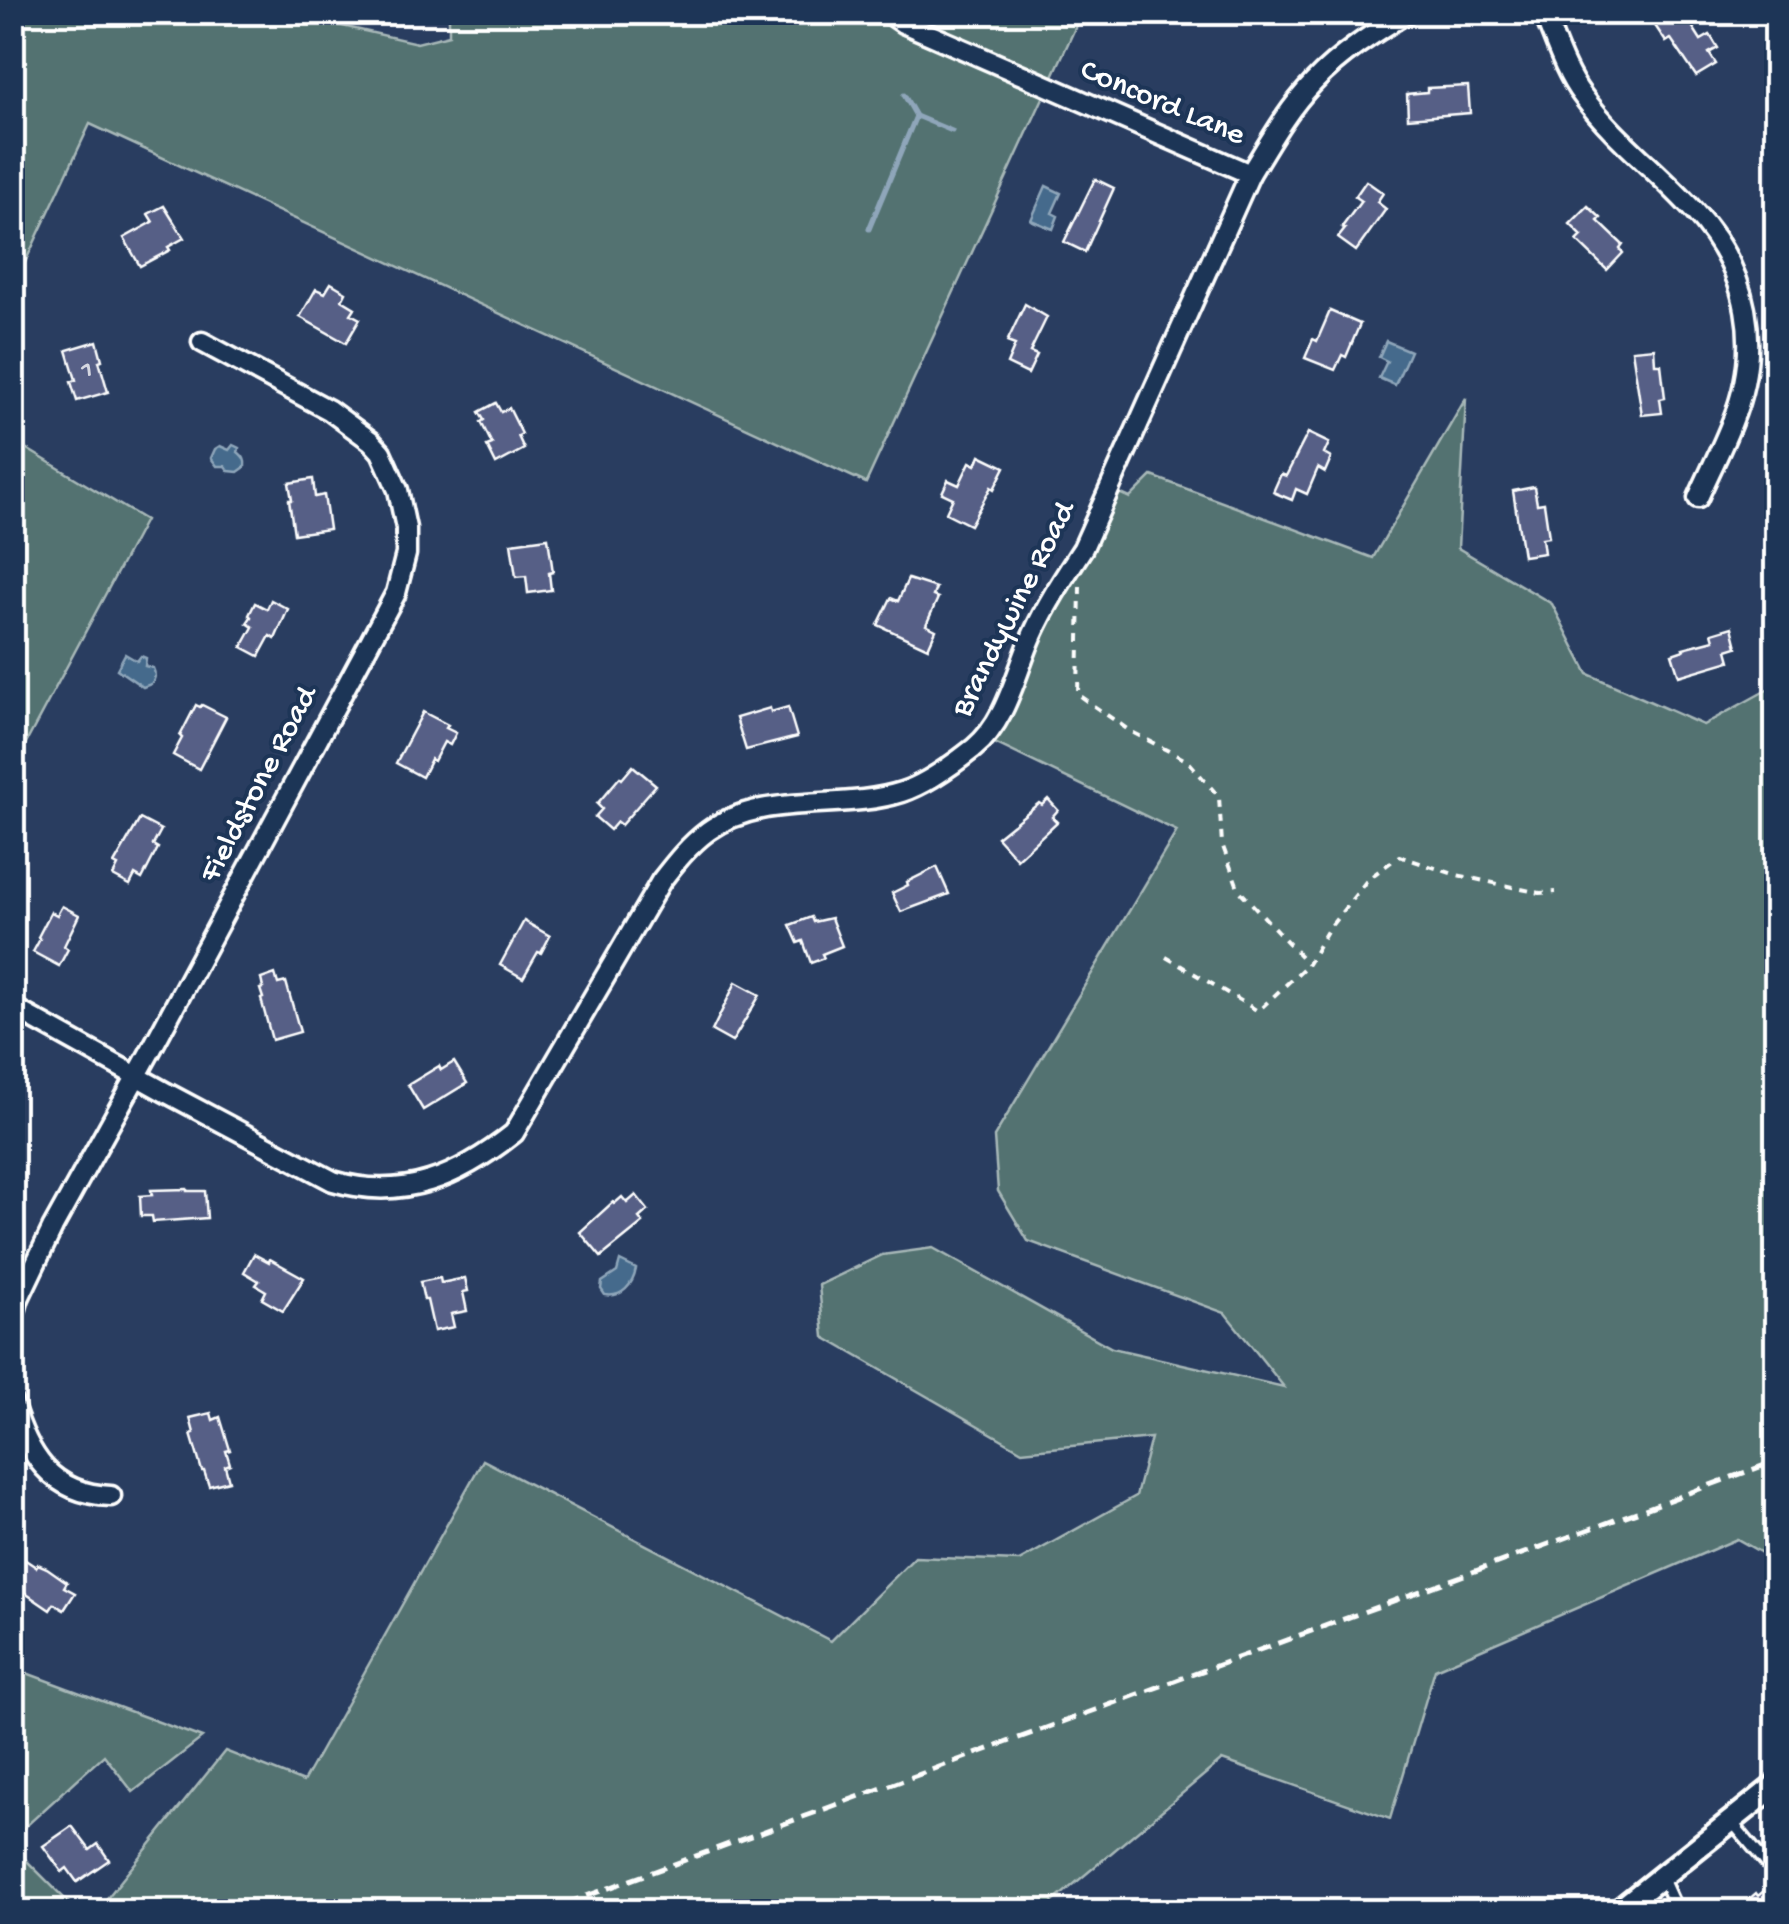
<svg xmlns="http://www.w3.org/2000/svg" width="1789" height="1924" font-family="'Gochi Hand',sans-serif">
<rect width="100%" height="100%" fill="#293d60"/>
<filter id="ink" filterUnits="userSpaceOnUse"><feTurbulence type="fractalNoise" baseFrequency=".01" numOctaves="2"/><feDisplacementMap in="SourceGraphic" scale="20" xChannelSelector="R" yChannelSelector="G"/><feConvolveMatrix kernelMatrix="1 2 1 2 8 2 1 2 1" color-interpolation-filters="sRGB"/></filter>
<g filter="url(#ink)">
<g fill="#527271" stroke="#a8b8b8" stroke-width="2.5">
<polygon points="449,12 1082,13 866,483 90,124 13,288 13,13 285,13 417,43 449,35"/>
<polygon points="1466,398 1458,548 1552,604 1588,674 1703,725 1776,685 1776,1561 1737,1539 1435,1669 1390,1819 1222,1760 1042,1911 96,1912 225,1751 303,1782 483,1460 831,1641 915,1557 1019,1561 1136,1496 1151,1438 1022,1451 824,1337 819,1285 882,1255 933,1248 1112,1348 1284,1387 1225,1313 1028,1241 998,1191 994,1137 1177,831 980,736 1108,488 1130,498 1152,476 1373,558"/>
<polygon points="12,440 145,520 20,754 12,750"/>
<polygon points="12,1668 13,1668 202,1738 133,1792 104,1755 13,1838"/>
<polygon points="13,1847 77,1911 13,1911"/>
</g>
<g fill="#446b8c" stroke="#8fa6ba" stroke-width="2.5">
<polygon points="1046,186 1061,193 1052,213 1058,216 1053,229 1031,220"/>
<polygon points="1386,341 1410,351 1395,385 1379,378 1387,361 1379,357"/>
<path d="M233,445l6,3 -1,4c6,5 8,8 7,15l-7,5 -9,-1 -4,-5h-8l-6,-8 4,-9 5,-3 9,4z"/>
<path d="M125,654l12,7 4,-5 5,2 -1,8 8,2c3,6 3,11 -2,16l-8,3 -26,-18z"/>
<path d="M620,1261l16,8c-3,16 -14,29 -31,26l-4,-6 1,-7 15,-10z"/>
</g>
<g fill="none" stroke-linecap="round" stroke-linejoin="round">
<g stroke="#8fa6ba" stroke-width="5">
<polyline points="904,95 916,116 952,131"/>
<polyline points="869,229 916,116"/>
</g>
</g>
<g fill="#575f86" stroke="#fff" stroke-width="2.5">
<polygon points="1671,13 1678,24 1687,18 1701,40 1710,35 1718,48 1709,53 1716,64 1696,76 1671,39 1666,42 1654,24"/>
<polygon points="1468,86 1470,113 1408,118 1407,94 1427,92 1427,88"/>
<polygon points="1095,179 1114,188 1085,252 1064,242"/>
<polygon points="1366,181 1383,193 1377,202 1386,209 1356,251 1338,238 1345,229 1342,227 1361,201 1355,197"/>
<polygon points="164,206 184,238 168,247 170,250 140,266 124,238 153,222 148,214"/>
<polygon points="1588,206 1601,218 1598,221 1623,245 1620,249 1623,253 1607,270 1577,241 1582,236 1570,224"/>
<polygon points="331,283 346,292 342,300 355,308 351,314 360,319 346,343 300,317 316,289 325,293"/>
<polygon points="1025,304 1047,317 1030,352 1037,355 1028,374 1007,364 1015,345 1007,342"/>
<polygon points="1330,311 1360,324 1346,357 1342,355 1335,370 1305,358 1313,339 1317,341"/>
<polygon points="97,341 102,360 99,361 108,392 77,401 71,382 76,380 67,350"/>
<polygon points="1654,348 1655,364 1661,364 1665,398 1660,399 1662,413 1642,415 1632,350"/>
<polygon points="496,403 501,412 509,408 522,434 518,436 524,449 496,464 487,446 492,444 481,422 484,420 479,412"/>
<polygon points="1308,433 1329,443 1324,454 1331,458 1325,472 1318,468 1307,494 1296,489 1292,500 1273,492 1281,474 1286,476"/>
<polygon points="980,455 1005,467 994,489 991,487 970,525 946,513 953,498 942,493 948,480 959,485 970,462 976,465"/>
<polygon points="313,479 315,497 324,495 329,529 294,534 289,500 292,500 289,483"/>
<polygon points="1534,487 1537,504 1544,503 1549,537 1542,538 1544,553 1523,556 1513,491"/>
<polygon points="548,538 553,572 549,573 551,590 528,593 526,576 516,577 511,543"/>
<polygon points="908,579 936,588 933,596 938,598 926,625 936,630 928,648 878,625 891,598 898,601"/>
<polygon points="271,600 288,609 275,639 270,636 259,656 242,647 253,627 247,623 251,617 249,615 255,603 267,609"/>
<polygon points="1732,627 1737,647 1727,650 1730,661 1679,676 1672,654 1684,650 1683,648 1714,640 1712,633"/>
<polygon points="196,705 200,707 202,705 226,717 199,769 173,755 182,738 180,736"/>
<polygon points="788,707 797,737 746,750 736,718 770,708 771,712"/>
<polygon points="423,712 448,725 446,728 456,733 450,745 444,742 434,761 431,759 422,777 396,763"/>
<polygon points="633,766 656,785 621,825 617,822 610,830 595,817 602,809 597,804 620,777 622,779"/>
<polygon points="1048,799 1058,810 1052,817 1057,822 1017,859 997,837 1039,803 1042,805"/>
<polygon points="140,819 161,830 153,845 158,848 142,879 135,875 130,885 113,876 118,866 114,864"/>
<polygon points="937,867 949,894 901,912 892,893 908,885 907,882"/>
<polygon points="62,906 79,915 64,946 68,949 59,966 33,952 40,939 38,937 51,912 57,915"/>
<polygon points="811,917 813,922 831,918 842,946 822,954 824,958 811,963 803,941 798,943 790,925"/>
<polygon points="524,921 550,936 541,953 538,952 523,978 500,965"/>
<polygon points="275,974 278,984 286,982 300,1032 272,1040 261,999 263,998 260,989 263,988 261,979"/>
<polygon points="736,982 760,995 732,1042 712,1031"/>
<polygon points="454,1062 467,1083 423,1110 408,1085 439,1066 441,1070"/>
<polygon points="187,1189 187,1191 205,1191 207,1218 153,1222 152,1216 141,1216 140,1196 152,1195 151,1190"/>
<polygon points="636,1195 648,1210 639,1218 643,1223 601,1257 580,1232 613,1202 614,1204 622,1197 627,1203"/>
<polygon points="254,1254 269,1262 270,1259 304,1278 283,1311 262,1299 266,1291 256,1285 259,1281 244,1272"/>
<polygon points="440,1278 441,1283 465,1278 468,1291 463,1292 467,1311 451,1314 454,1327 434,1331 427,1300 424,1300 420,1282"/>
<polygon points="211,1413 213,1420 220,1417 230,1450 226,1451 230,1464 225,1466 229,1481 209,1486 204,1471 202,1471 191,1434 194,1433 190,1418"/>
<polygon points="21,1557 36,1567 38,1564 47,1568 67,1582 64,1587 75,1593 64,1610 54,1604 50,1610 12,1584 12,1570"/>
<polygon points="72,1826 90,1850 98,1844 109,1860 77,1882 67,1868 62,1872 43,1846"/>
<polygon points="1765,1890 1776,1904 1772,1912 1734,1912 1756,1893 1758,1896"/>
</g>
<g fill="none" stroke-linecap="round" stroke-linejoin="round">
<g stroke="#fff" stroke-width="16">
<g id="service">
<polyline points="1731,1821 1776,1875"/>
<polyline points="1663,1879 1678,1912"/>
</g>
</g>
<g stroke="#fff" stroke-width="25">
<g id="minor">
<polyline points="887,12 903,23 1250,174"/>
<path d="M1543,12c12,28 21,59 39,83 32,44 75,75 111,115 56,60 70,136 39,212 -10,26 -23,51 -34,76"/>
<path d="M12,1007l153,85 168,89c70,21 127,-5 181,-48l147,-252c14,-18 28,-36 47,-50 55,-40 132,-19 194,-39 22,-7 53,-29 72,-44 33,-27 42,-76 59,-114 14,-31 32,-58 50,-86l167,-374c19,-31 37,-64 63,-91 27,-29 61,-50 95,-71"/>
<polyline points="12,1322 19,1298 53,1227 151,1050 396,593 406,554 406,528 398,490 381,452 371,441 329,410 202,342"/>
<path d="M12,1402c16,52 38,92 99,94"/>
</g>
</g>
<g stroke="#fff" stroke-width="28">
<polyline id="tertiary" points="1617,1912 1776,1785"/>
</g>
<g stroke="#fff" stroke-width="4" stroke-dasharray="8 8" stroke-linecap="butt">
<polyline points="1080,586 1078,695 1130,731 1188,761 1219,797 1222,844 1239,890 1308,964 1327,931 1368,879 1399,856 1457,875 1540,893 1556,892"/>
<polyline points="1166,957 1258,1011 1308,964"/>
</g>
<use href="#service" stroke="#1d3557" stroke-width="9"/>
<use href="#minor" stroke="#1d3557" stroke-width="18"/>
<use href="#tertiary" stroke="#1d3557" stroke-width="20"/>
<polyline stroke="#fff" stroke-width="5" stroke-dasharray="15 8" stroke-linecap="butt" points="543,1912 1776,1461"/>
</g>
</g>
<g text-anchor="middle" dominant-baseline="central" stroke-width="8" stroke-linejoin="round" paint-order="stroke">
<g font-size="28" fill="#d5d7e1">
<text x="87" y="371">1</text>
</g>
<g font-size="32" fill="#fff" stroke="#1d3557">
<text transform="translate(1162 104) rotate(23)">Concord Lane</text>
<text transform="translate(1015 610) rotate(-63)">Brandywine Road</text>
<text transform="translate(260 785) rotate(-62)">Fieldstone Road</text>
</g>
</g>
<rect width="1789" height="1924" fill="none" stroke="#1d3557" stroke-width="50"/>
<rect x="25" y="25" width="1739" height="1874" fill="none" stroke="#fff" stroke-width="4" filter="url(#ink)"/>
</svg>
